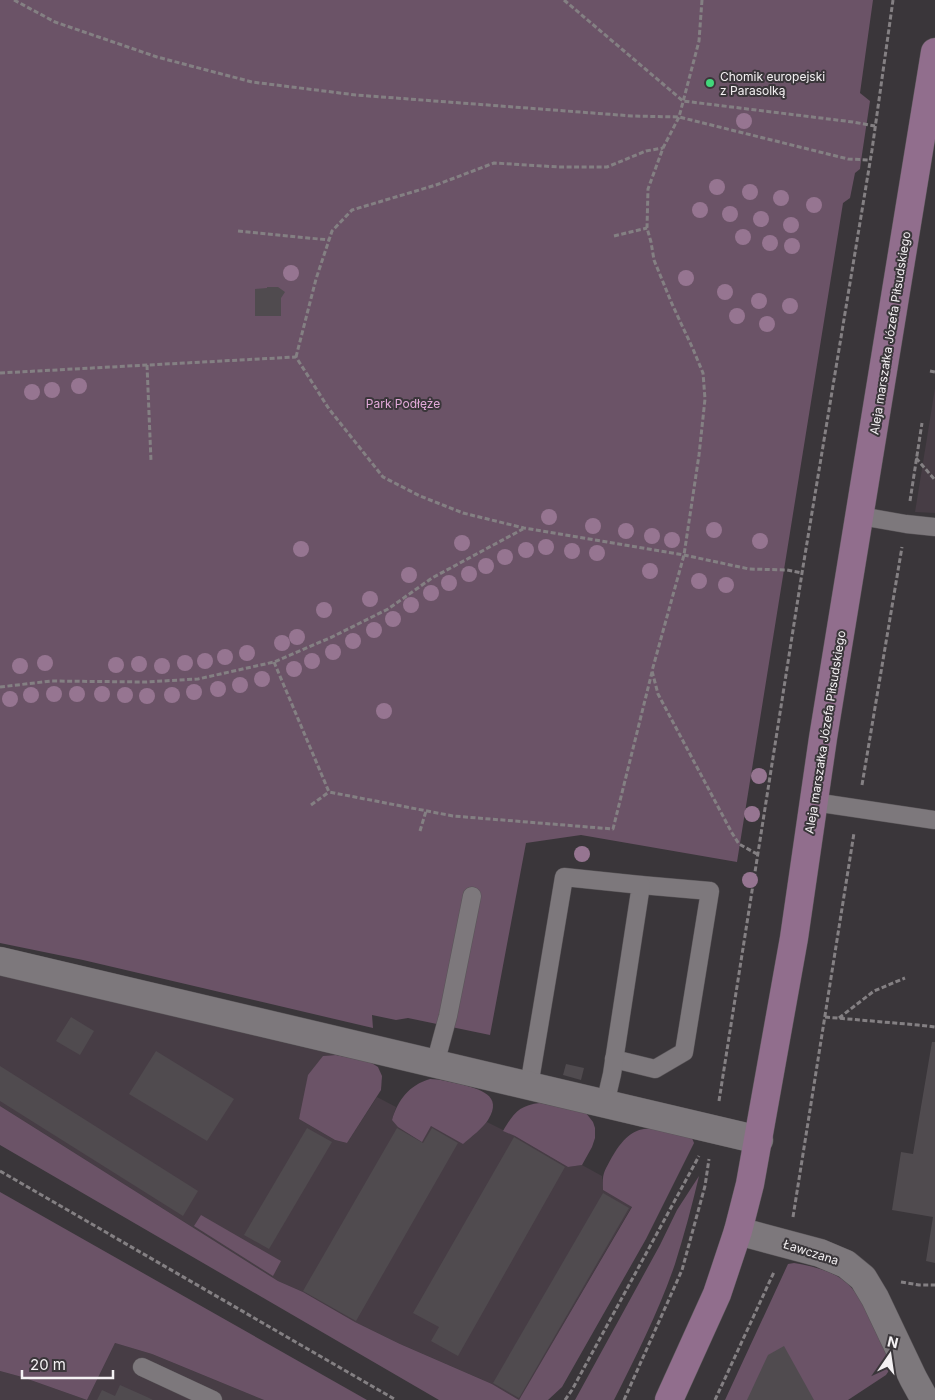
<svg xmlns="http://www.w3.org/2000/svg" width="935" height="1400" font-family="Inter,sans-serif">
<rect width="100%" height="100%" fill="#3a363a"/>
<g fill="#473d45">
<polygon points="935,388 935,513 915,512"/>
<polygon points="0,975 336,1055 323,1056 299,1119 335,1140 347,1143 377,1097 396,1107 392,1120 422,1141 431,1126 480,1128 487,1122 515,1136 568,1167 582,1165 602,1176 603,1190 632,1206 519,1400 492,1384 400,1344 355,1322 303,1292 278,1281 0,1106"/>
<polygon points="115,1343 152,1354 264,1400 0,1400 0,1371 22,1377 87,1400"/>
</g>
<g fill="#6b5367">
<polygon points="0,0 873,0 860,93 870,101 861,161 860,169 855,173 850,198 843,203 737,862 581,835 526,843 490,1035 408,1018 396,1020 372,1015 373,1028 83,960 0,943"/>
<polygon points="336,1055 370,1062 378,1067 382,1076 381,1090 347,1143 335,1140 299,1119 308,1075 323,1056"/>
<path d="M430,1079c10,0 20,3 30,5 19,5 44,11 28,36 -4,7 -18,18 -25,24l-32,-18 -9,16 -24,-15 -6,-7c6,-20 17,-35 38,-41z"/>
<path d="M540,1103l46,10 7,9 2,6v10l-3,9 -10,18 -14,2 -53,-31 -12,-5c10,-17 16,-26 37,-28z"/>
<path d="M0,1106l278,175 25,11 52,30 45,22 92,40 27,16 113,-193 -29,-17c-1,-17 1,-18 9,-33 24,-41 41,-28 80,-19l2,5 -48,96 -84,148 -14,13h-109l-439,-255z"/>
<path d="M699,1176c-7,30 -15,59 -24,88 -16,47 -39,92 -61,136h-39l85,-155 17,-35z"/>
<polygon points="0,1192 367,1400 264,1400 152,1354 115,1343 87,1400 22,1377 0,1371"/>
<polygon points="201,1215 281,1261 273,1276 194,1226"/>
<path d="M794,1263c19,3 40,8 54,21 22,22 32,55 44,82l-6,9 -38,25h-123l63,-136z"/>
</g>
<g fill="#504b4f">
<polygon points="267,287 278,287 285,292 281,298 281,316 255,316 255,289 267,288"/>
<polygon points="71,1017 94,1031 80,1055 56,1041"/>
<polygon points="932,1042 935,1042 935,1263 926,1261 933,1217 892,1210 901,1152 913,1154"/>
<polygon points="156,1051 234,1099 207,1141 129,1094"/>
<polygon points="566,1064 584,1068 581,1080 563,1075"/>
<polygon points="0,1066 198,1191 183,1216 0,1101"/>
<polygon points="307,1128 332,1142 269,1249 244,1235"/>
<polygon points="397,1128 423,1143 432,1128 458,1143 356,1321 303,1291"/>
<polygon points="514,1137 565,1167 458,1356 431,1341 439,1327 413,1313"/>
<polygon points="603,1193 629,1208 519,1398 493,1383"/>
<polygon points="784,1346 814,1400 747,1400 768,1355"/>
<polygon points="120,1385 147,1397 153,1400 97,1400 102,1390 115,1396"/>
</g>
<g fill="none" stroke-linecap="round" stroke-linejoin="round">
<g stroke="#595558" stroke-width="19">
<g id="lane">
<polyline points="860,516 906,524 935,527"/>
<polyline points="814,802 935,820"/>
<polyline points="614,1059 655,1069 684,1052 710,891 641,885"/>
<polyline points="435,1064 448,1016 472,896"/>
<polyline points="529,1086 564,877 641,885 612,1074 605,1104"/>
<polyline points="142,1367 213,1400"/>
</g>
</g>
<g stroke="#595558" stroke-width="29">
<g id="street">
<polyline points="0,961 759,1140"/>
<polyline points="738,1231 820,1253 846,1264 863,1278 875,1298 913,1378 925,1400"/>
</g>
</g>
<g stroke="#595558" stroke-width="29">
<polyline id="secondary" points="669,1400 717,1294 738,1231 750,1184 794,938 823,738 935,52"/>
</g>
<g stroke="#848083" stroke-width="3" stroke-dasharray="5 2.5" stroke-linecap="butt">
<polyline points="14,0 55,22 157,57 252,82 356,95 632,116 679,117 848,159 870,160"/>
<polyline points="564,0 683,101 853,122 875,126"/>
<polyline points="702,0 699,41 679,117 663,148 648,189 647,228 651,242 654,260 672,304 693,349 703,373 705,399 699,455 684,555 652,671 658,694 732,833 739,844 757,854"/>
<polyline points="238,231 329,240"/>
<polyline points="614,236 647,228"/>
<polyline points="296,357 316,279 332,231 352,210 436,185 494,163 559,167 607,167 646,151 663,148"/>
<polyline points="147,365 151,461"/>
<polyline points="930,371 935,372"/>
<polyline points="0,373 296,357 329,409 383,477 420,496 463,513 524,528 684,555 749,569 787,570 802,573"/>
<polyline points="916,458 935,480"/>
<polyline points="910,501 922,423"/>
<polyline points="274,662 329,792 453,816 613,829 652,672"/>
<polyline points="0,687 51,681 145,682 198,679 274,662 332,637 388,609 432,578 523,529"/>
<polyline points="862,785 902,547"/>
<polyline points="311,805 329,792"/>
<polyline points="420,831 426,811"/>
<polyline points="825,1017 918,1025 935,1027"/>
<polyline points="839,1018 874,991 905,978"/>
<polyline points="719,1101 802,573 872,150 893,0"/>
<polyline points="0,1171 396,1400"/>
<polyline points="793,1217 854,833"/>
<polyline points="901,1282 919,1285 935,1285"/>
<polyline points="565,1400 572,1390 699,1156"/>
<polyline points="624,1400 682,1270 705,1186 709,1159"/>
<polyline points="715,1400 774,1272"/>
</g>
<use href="#lane" stroke="#7d787c" stroke-width="18"/>
<use href="#street" stroke="#7d787c" stroke-width="28"/>
<use href="#secondary" stroke="#916e8d" stroke-width="28"/>
</g>
<g fill="#967591">
<circle cx="744" cy="121" r="8"/>
<circle cx="717" cy="187" r="8"/>
<circle cx="750" cy="192" r="8"/>
<circle cx="781" cy="198" r="8"/>
<circle cx="814" cy="205" r="8"/>
<circle cx="700" cy="210" r="8"/>
<circle cx="730" cy="214" r="8"/>
<circle cx="761" cy="219" r="8"/>
<circle cx="791" cy="225" r="8"/>
<circle cx="743" cy="237" r="8"/>
<circle cx="770" cy="243" r="8"/>
<circle cx="792" cy="246" r="8"/>
<circle cx="291" cy="273" r="8"/>
<circle cx="686" cy="278" r="8"/>
<circle cx="725" cy="292" r="8"/>
<circle cx="759" cy="301" r="8"/>
<circle cx="790" cy="306" r="8"/>
<circle cx="737" cy="316" r="8"/>
<circle cx="767" cy="324" r="8"/>
<circle cx="79" cy="386" r="8"/>
<circle cx="52" cy="390" r="8"/>
<circle cx="32" cy="392" r="8"/>
<circle cx="549" cy="517" r="8"/>
<circle cx="593" cy="526" r="8"/>
<circle cx="714" cy="530" r="8"/>
<circle cx="626" cy="531" r="8"/>
<circle cx="652" cy="536" r="8"/>
<circle cx="672" cy="540" r="8"/>
<circle cx="760" cy="541" r="8"/>
<circle cx="462" cy="543" r="8"/>
<circle cx="546" cy="547" r="8"/>
<circle cx="301" cy="549" r="8"/>
<circle cx="526" cy="550" r="8"/>
<circle cx="572" cy="551" r="8"/>
<circle cx="597" cy="553" r="8"/>
<circle cx="505" cy="557" r="8"/>
<circle cx="486" cy="566" r="8"/>
<circle cx="650" cy="571" r="8"/>
<circle cx="469" cy="574" r="8"/>
<circle cx="409" cy="575" r="8"/>
<circle cx="699" cy="581" r="8"/>
<circle cx="449" cy="583" r="8"/>
<circle cx="726" cy="585" r="8"/>
<circle cx="431" cy="593" r="8"/>
<circle cx="370" cy="599" r="8"/>
<circle cx="411" cy="605" r="8"/>
<circle cx="324" cy="610" r="8"/>
<circle cx="393" cy="619" r="8"/>
<circle cx="374" cy="630" r="8"/>
<circle cx="297" cy="637" r="8"/>
<circle cx="353" cy="641" r="8"/>
<circle cx="282" cy="643" r="8"/>
<circle cx="333" cy="652" r="8"/>
<circle cx="247" cy="653" r="8"/>
<circle cx="225" cy="657" r="8"/>
<circle cx="205" cy="661" r="8"/>
<circle cx="312" cy="661" r="8"/>
<circle cx="45" cy="663" r="8"/>
<circle cx="185" cy="663" r="8"/>
<circle cx="139" cy="664" r="8"/>
<circle cx="116" cy="665" r="8"/>
<circle cx="20" cy="666" r="8"/>
<circle cx="162" cy="666" r="8"/>
<circle cx="294" cy="669" r="8"/>
<circle cx="262" cy="679" r="8"/>
<circle cx="240" cy="685" r="8"/>
<circle cx="218" cy="689" r="8"/>
<circle cx="194" cy="692" r="8"/>
<circle cx="54" cy="694" r="8"/>
<circle cx="77" cy="694" r="8"/>
<circle cx="102" cy="694" r="8"/>
<circle cx="31" cy="695" r="8"/>
<circle cx="125" cy="695" r="8"/>
<circle cx="172" cy="695" r="8"/>
<circle cx="147" cy="696" r="8"/>
<circle cx="10" cy="699" r="8"/>
<circle cx="384" cy="711" r="8"/>
<circle cx="759" cy="776" r="8"/>
<circle cx="752" cy="814" r="8"/>
<circle cx="582" cy="854" r="8"/>
<circle cx="750" cy="880" r="8"/>
</g>
<circle fill="#42d77b" stroke="#3a363a" stroke-width="2" cx="710" cy="83" r="5"/>
<g text-anchor="middle" dominant-baseline="central" stroke-width="4" stroke-linejoin="round" paint-order="stroke">
<g font-size="12" fill="#f4f1f3" stroke="#3a363a" text-anchor="start">
<text x="720" y="76">Chomik europejski<tspan x="720" dy="14">z Parasolką</tspan></text>
</g>
<g font-size="12" fill="#f4f1f3" stroke="#3a363a">
<text transform="translate(890 333) rotate(-81)">Aleja marszałka Józefa Piłsudskiego</text>
<text transform="translate(825 732) rotate(-81)">Aleja marszałka Józefa Piłsudskiego</text>
<text transform="translate(811 1252) rotate(18)">Ławczana</text>
</g>
<g font-size="12" fill="#e2a9d9" stroke="#3a363a">
<text x="403" y="403">Park Podłęże</text>
</g>
</g>
<g transform="translate(890 1355) rotate(13)" stroke="#3a363a" stroke-width="4" paint-order="stroke">
<path d="M0-4L9 19L0 12L-9 19Z" fill="#f4f1f3"/>
<text y="-8" font-size="14" font-weight="bold" text-anchor="middle" fill="#f4f1f3">N</text>
</g>
<path d="M22 1370v8h91v-8" fill="none" stroke="#f4f1f3" stroke-width="2.5"/>
<text x="30" y="1370" font-size="15" fill="#f4f1f3" stroke="#3a363a" stroke-width="4" paint-order="stroke">20 m</text>
</svg>
